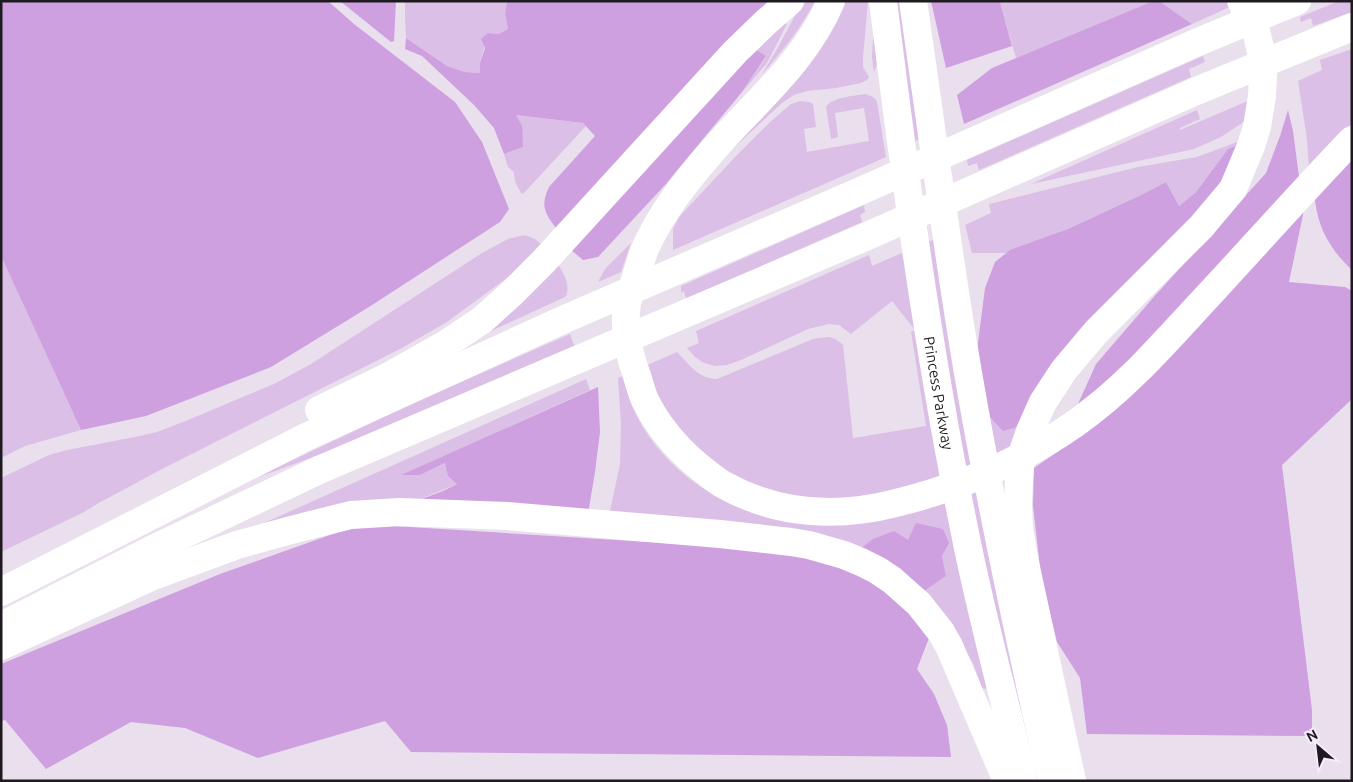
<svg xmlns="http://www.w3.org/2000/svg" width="1353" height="782" font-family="Ubuntu,sans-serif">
<rect width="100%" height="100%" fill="#e9dfed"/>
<g fill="#dbbfe6">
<polygon points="405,1 507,1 505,14 508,29 499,34 488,33 480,63 481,73 465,72 447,66 406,38 405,18"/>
<path d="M808,1h7c-14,27 -33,51 -53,73l15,-25 22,-41z"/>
<polygon points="837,1 868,1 863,58 863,67 869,77 867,80 861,83 836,88 807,91 794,95 782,103 727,154"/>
<polygon points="895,1 903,1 922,138 915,141"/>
<polygon points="995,1 1153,1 1016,58 1000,2"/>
<polygon points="1159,1 1230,1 1232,6 1192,24"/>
<polygon points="1339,1 1352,1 1352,12 1313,26 1311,18 1301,22 1300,17"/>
<polygon points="874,19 879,58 874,72 872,58"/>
<polygon points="782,21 787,24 767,63 742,92 766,57 753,48"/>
<polygon points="1352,49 1352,123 1309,168 1307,139 1298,81 1322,70 1320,60"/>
<polygon points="1203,56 1205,62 1189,69 1191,77 979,170 977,163 968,166 967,160"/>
<path d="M865,94c6,2 10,3 12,8l9,55 -213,93v-21l7,-13 57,-61 32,-32 22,-19 9,-3 9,1 4,2 3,23 -12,2 3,23 62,-11 -5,-33 -29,5 3,24 -7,2 -5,-32c6,-10 28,-11 39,-13z"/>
<polygon points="1250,100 1246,119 1242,123 1221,137 1194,149 1031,184 1197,110 1200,119 1180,128 1180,130"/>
<path d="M516,115l67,8 3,3 -63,68 -2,-1c-4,-7 -7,-12 -7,-21l-6,-5 -4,-13 19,-7z"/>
<polygon points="1240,141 1242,143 1228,149 1196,192 1179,206 1166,182 1141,195 1068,229 1006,253 972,253 965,225 991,213 989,204 1138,167 1197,157"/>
<polygon points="864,205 865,212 860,215 862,222 686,299 684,291 681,293 681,286"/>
<polygon points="525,235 535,239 541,244 515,272 447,322 400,349 162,469 97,504 84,512 1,552 1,478 49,455 67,450 135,437 157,432 188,420 274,384 311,364 482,253 508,239"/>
<polygon points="935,239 972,466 965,469 946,359 928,242"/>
<polygon points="631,243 621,272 598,282 605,269"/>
<path d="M904,252l38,228 -36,11 -87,11 -59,-10 -71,-43 -48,-81 36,-16c13,13 20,26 40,27l96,-40c14,-2 19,-4 30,6l10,93 73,-12 -15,-94 4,-2 -23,-29 -41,33 -12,-9 -10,-1 -21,5 -67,31 -14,5 -12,1 -11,-3 -9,-6 -8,-9 12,-5 -3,-12 173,-76 3,11z"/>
<polygon points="1,256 81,430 25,446 1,458"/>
<path d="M556,262c7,9 16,25 9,35l-85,39z"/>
<polygon points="570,334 575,348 405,423 253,479 409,405"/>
<path d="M623,376c14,71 79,126 148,141l174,-15 42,183 -1,4 -4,-1 -9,-25 -20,-32 -30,-39 23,-16 -4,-20 -34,-16 -49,10 -249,-39 10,-47 1,-40 -3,-46z"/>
<polygon points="586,379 590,390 402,475 420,475 446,463 457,484 408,504 267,529 264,523"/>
<polygon points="987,414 1021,426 1018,445 992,457"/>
<polygon points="976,489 1044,781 1037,781 1027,747 968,492"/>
</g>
<g fill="#cea0e0">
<polygon points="1,1 328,1 354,24 455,102 482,142 509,209 500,222 369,307 271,367 146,416 81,430 1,256"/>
<polygon points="340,1 396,1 394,41 391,42"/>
<path d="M507,1h263l-214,227c-11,-14 -16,-23 -7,-41l46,-51 -12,-13 -67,-8 6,11 1,21 -19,7 -10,-26 -20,-23 -52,-49 -17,-7 1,-11 41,28 18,6 15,1v-10l5,-15 -4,-9 7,-6 11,1 9,-5 -3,-15z"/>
<polygon points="931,1 1000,2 1012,46 946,68"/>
<polygon points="1153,1 1159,1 1192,24 964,124 957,95 992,68"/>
<polygon points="753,48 766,56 742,92 665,185 598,257 583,260 571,250"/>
<polygon points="1288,110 1293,131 1299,177 1112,378 1078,404 1096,364 1152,299 1266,173 1280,136"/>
<polygon points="1242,143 1217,188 1021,426 1003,431 987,414 976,358 985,288 995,262 1010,250 1068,229 1141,195 1166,182 1179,206 1196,192 1228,149"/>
<path d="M1352,157v113c-14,-13 -26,-29 -32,-47 -3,-8 -4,-18 -6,-27z"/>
<polygon points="1304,210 1289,282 1345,287 1352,291 1352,399 1282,465 1312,710 1312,736 1087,734 1080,678 1057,642 1041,576 1033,506 1034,468 1086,432"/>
<polygon points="598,387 600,432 595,472 588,514 408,504 443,491 457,484 448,476 445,463 420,475 401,475"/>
<polygon points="916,523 943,529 949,543 942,556 946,576 923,592 859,550 873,539 894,531 908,540"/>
<path d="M361,524l446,28c36,15 73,29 101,58 8,8 14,18 21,28l-12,31 17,25 13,31 4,32 -540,-5 -26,-31 -127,37 -73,-30 -54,-6 -85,47 -41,-49 -4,1v-57l219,-90z"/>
</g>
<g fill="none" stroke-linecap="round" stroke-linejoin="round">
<g stroke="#fff" stroke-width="28">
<path d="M831,1c-25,60 -77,102 -118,149 -27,31 -53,64 -69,101 -3,9 -6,18 -8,26 -3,9 -7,17 -9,26 -4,26 1,49 10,73 3,9 5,18 9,26 12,24 31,46 51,63 9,7 18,15 27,20 54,30 114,33 172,18 65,-16 126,-42 180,-80 50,-35 91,-83 132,-127 48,-52 95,-105 144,-156"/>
<path id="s1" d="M883,1c22,178 46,356 82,532 16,83 40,165 58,248"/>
<path d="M913,1c17,116 32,232 51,348 23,140 53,279 84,417l4,15"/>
<polyline points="319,410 391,375 446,344 482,320 511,294 544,261 735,52 766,22 790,1"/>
<polyline points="1,592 306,437 565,319 865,189 1198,42 1297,1"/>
<polyline points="1,626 153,549 319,470 865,237 1194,92 1352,27"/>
<polyline points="1,646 153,576 237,545 295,529 351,515 400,512 507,516 720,534 791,542 809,545 844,555 861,562 877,570 892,580 919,604 941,632 949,646 1007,781"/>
<polyline points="1072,781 1025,563 1019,529 1018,504 1019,479 1021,457 1030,431 1043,402 1064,370 1096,332 1201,227 1233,189 1251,146 1257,127 1262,96 1263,76 1262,56 1256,31 1241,1"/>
</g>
</g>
<g text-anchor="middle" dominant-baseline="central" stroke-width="5" stroke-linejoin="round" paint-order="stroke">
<g font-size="15" fill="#1e1a1f" stroke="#f7ecfb">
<text stroke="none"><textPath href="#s1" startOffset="396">Princess Parkway</textPath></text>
</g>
</g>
<rect width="1353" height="782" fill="none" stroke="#1e1a1f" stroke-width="5"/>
<g transform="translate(1318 747) rotate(332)" stroke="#f7ecfb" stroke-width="4" paint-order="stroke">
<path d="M0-4L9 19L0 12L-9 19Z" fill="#1e1a1f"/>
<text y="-8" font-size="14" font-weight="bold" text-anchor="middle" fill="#1e1a1f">N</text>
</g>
</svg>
